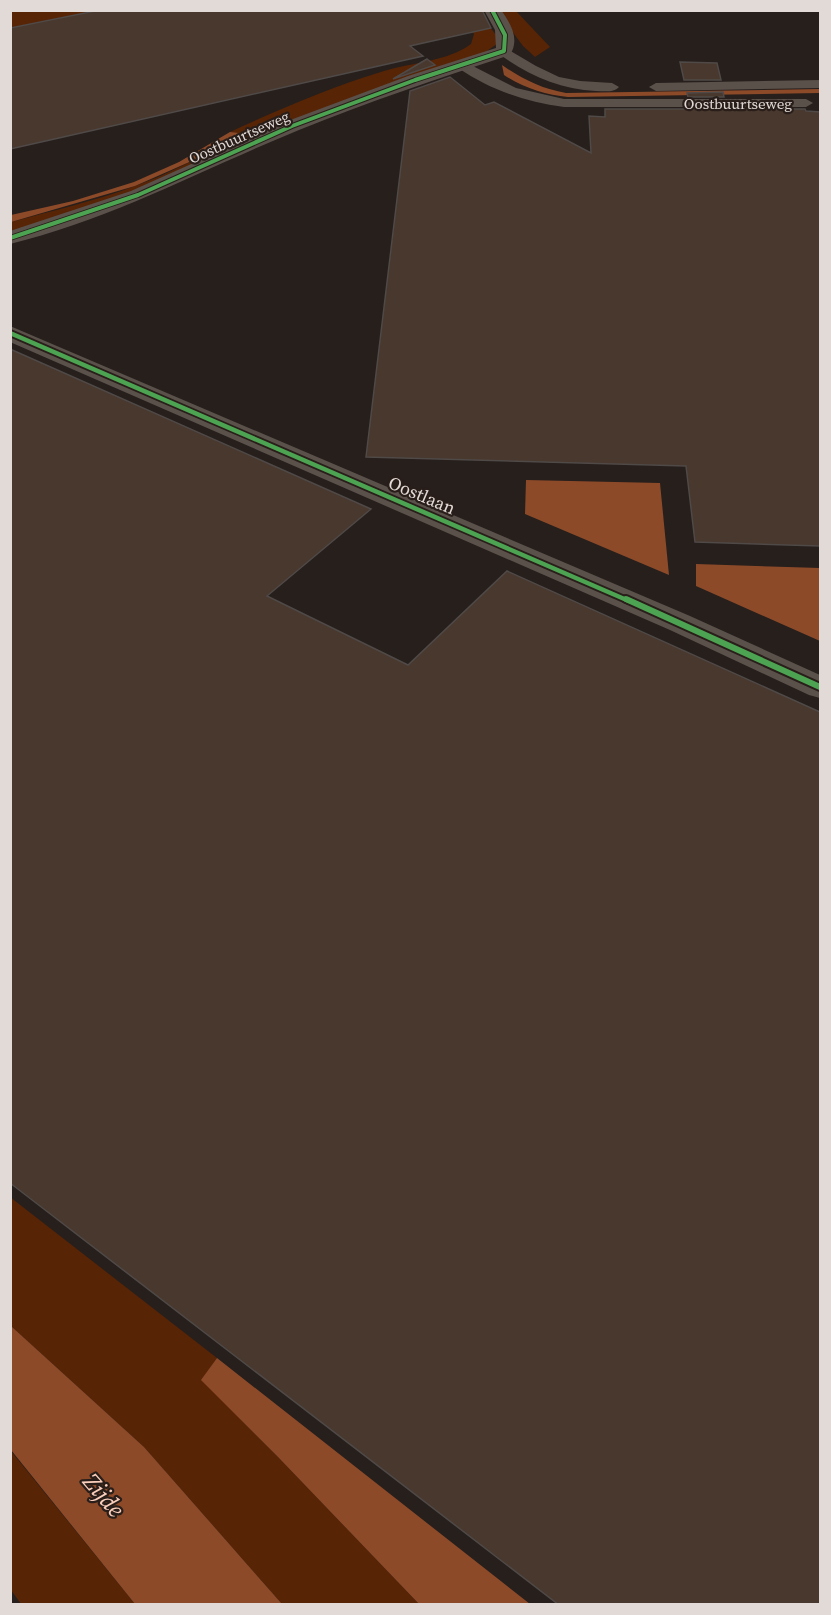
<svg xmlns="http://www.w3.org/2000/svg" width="831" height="1615" font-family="'Source Serif 4',serif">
<rect width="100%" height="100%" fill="#261f1c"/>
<g fill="#572406">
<polygon points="11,10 95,10 95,11 11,28"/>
<polygon points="497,11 516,11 550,47 535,57 523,46"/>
<path d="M460,14l20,1 21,26 -21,15 -332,130 -137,48v-12c41,-11 84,-21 124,-36 37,-13 71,-32 103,-52l-8,-2c50,-23 101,-45 154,-61 29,-9 62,-9 87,-27l3,-10z"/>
<polygon points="10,1197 217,1358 202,1380 278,1457 419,1604 282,1604 144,1447 11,1326"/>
<polygon points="10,1450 135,1604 21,1604 11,1590"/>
</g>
<g fill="#8d4a29">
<path d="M502,65c20,14 40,24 64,28l254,-4v4l-252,4c-22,-2 -45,-9 -64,-22z"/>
<polygon points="230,132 239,133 203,156 135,186 11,222 11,215 73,201 134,182 179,162"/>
<polygon points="526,480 660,483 669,575 525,514"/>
<polygon points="696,564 820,568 820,641 696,586"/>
<polygon points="11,1326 144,1447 282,1604 135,1604 11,1450"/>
<polygon points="217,1358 530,1604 419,1604 278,1457 201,1380"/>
</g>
<g fill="#48382e" stroke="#4f4947" stroke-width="1.5">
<polygon points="100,10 482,10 491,28 410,46 423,56 10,149 10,28"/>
<polygon points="427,59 435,65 393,79"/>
<polygon points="680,62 717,63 721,80 684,80"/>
<polygon points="450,77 485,105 494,102 591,153 589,116 605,117 605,109 805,109 806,111 820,112 820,546 695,542 686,466 366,457 410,91"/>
<polygon points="723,92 724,97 688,97 687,93"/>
<polygon points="10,349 371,509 267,596 408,665 507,571 820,712 820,1605 559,1605 10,1183"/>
</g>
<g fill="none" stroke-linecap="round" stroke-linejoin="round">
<g fill="#5b514b" fill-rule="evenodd">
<path d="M504,47l32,19 23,11 21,4 32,2 7,4c-6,6 -14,4 -23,4 -37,-2 -66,-15 -97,-37l-2,-3 2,-3z"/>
<path d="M463,61l53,27 48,11h242l7,4 -7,4h-242c-39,-5 -73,-17 -106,-39l-2,-3z"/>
<polygon points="820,80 820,88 656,91 649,87 656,83"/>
</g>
<g fill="#5b514b" fill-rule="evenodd">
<path d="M484,10h17c10,14 19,29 9,45 -71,23 -142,47 -211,75 -96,39 -187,89 -289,114v-13l121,-40 154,-69 123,-46 88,-28 -1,-18z"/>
<polygon points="10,326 690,616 820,675 820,698 809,695 670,630 10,342"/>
</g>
<g stroke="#291e19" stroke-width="6">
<polyline id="cycleway-far2" points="10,238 138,195 292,126 415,80 504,51 505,35 492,10"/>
</g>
<g stroke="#291e19" stroke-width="8">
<polyline id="cycleway-far1" points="10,333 629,601"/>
</g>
<g stroke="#291e19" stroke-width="10">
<polyline id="cycleway" points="626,599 820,687"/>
</g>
<use href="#cycleway-far2" stroke="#4ca352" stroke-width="4"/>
<use href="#cycleway-far1" stroke="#4ca352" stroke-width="4.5"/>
<use href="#cycleway" stroke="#4ca352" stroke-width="6"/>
</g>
<g text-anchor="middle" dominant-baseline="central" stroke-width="4.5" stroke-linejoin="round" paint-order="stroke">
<g font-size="15" fill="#e2dad7" stroke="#291e19">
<text x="738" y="103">Oostbuurtseweg</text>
<text transform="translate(239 137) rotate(-24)">Oostbuurtseweg</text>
</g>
<g font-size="18" fill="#e2dad7" stroke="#291e19">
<text transform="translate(422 495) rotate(23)">Oostlaan</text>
</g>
<g font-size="24" font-style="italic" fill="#facebb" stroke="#291e19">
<text transform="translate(104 1495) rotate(49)">Zijde</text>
</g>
</g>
<rect width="831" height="1615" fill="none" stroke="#e2dad7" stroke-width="24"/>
</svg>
